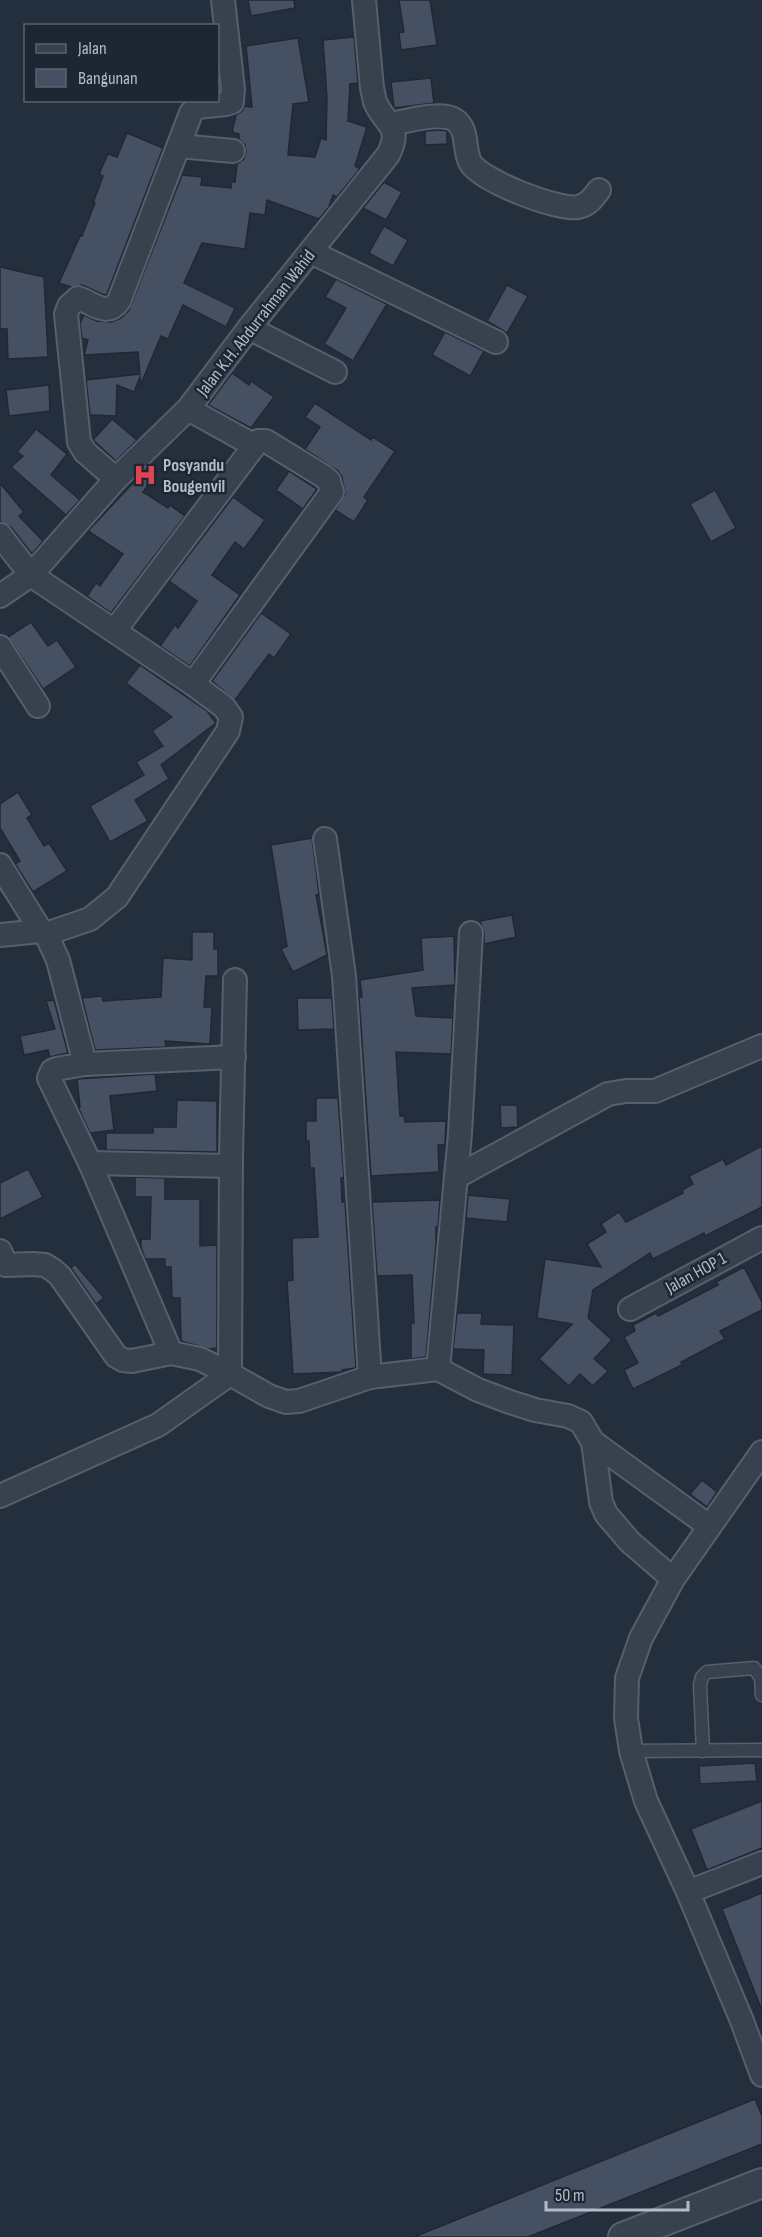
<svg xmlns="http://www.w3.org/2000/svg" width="762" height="2237" font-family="'Sofia Sans Condensed',sans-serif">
<rect width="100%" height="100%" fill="#242f3e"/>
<g fill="#455162" stroke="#1f2835" stroke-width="1.5">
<polygon points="248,0 294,0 295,8 251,16"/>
<polygon points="399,0 430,0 437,45 401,50 399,33 404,32"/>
<polygon points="354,37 358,83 350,84 348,121 367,127 355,166 360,169 337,197 333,195 329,207 319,219 267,200 265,215 250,213 245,249 202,243 184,283 235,308 226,327 183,305 168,339 161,336 141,384 140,377 134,392 117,385 116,416 90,415 86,380 140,374 138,352 84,355 88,340 82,338 80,323 84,315 97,321 111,322 121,318 129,310 182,175 202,177 201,185 231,188 231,182 235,182 237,164 244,159 246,152 245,145 239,139 239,134 232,132 236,115 242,111 245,106 252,107 246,46 298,38 309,102 293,104 288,155 315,157 321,138 326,140 327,98 323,40"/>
<polygon points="431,78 434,103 394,108 391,82"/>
<polygon points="440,130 447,131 447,144 425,145 425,131"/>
<polygon points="127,133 163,148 107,294 104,295 82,285 71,287 59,283 80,236 82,236 95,203 93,203 103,176 99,174 108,154 117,157"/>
<polygon points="384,182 402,192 386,220 363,208"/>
<polygon points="384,226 408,240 393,266 369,253"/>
<polygon points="0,267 44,277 48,357 8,359 7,329 0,329"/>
<polygon points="336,279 387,304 353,361 324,344 346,308 325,297"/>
<polygon points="507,285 528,296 507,333 487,321"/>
<polygon points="445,332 484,351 470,376 432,355"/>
<polygon points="232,373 249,385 251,381 274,397 251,428 208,405"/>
<polygon points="49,385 50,411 9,416 6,390"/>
<polygon points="315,403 371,440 373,437 395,451 364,497 368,500 354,522 335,510 345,494 342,477 338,471 305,449 320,427 305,417"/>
<polygon points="112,419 137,440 116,461 93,440"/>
<polygon points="36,429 67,454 51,475 80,500 66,515 11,467 23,456 17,452"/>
<polygon points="149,466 157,472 143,492 168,508 170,505 185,516 111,613 87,596 96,583 100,586 123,554 88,531"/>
<polygon points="289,471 317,489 303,509 276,490"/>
<polygon points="0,483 24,512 19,516 43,541 32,554 11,527 0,522"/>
<polygon points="715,490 736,528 711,542 690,504"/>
<polygon points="233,497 265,520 244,549 235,542 212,575 240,595 190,666 160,646 175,625 178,628 197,601 169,581"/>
<polygon points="261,613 291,634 274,658 269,654 235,700 212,681"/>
<polygon points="31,622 48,646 57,640 76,667 43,689 8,637"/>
<polygon points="140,665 207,711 216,723 161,765 169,779 135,800 148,821 110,842 90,806 144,775 136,762 163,746 152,731 172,717 126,683"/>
<polygon points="18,792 32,815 27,818 44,846 49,843 67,871 33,892 15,864 20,861 0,828 0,804"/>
<polygon points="312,838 319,894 316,895 327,955 293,972 281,949 287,946 271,845"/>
<polygon points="512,915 516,937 484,944 484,933 480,921"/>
<polygon points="192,932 214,932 214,949 218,949 218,976 206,976 204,1007 212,1007 210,1044 165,1041 166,1047 95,1050 82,998 102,996 103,1001 161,997 163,958 192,960"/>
<polygon points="454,936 455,985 412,988 416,1016 453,1018 451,1054 396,1052 400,1116 404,1116 405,1122 446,1121 445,1145 438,1145 439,1172 371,1176 359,997 362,997 360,980 423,970 421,938"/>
<polygon points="297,998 332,998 334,1029 298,1030"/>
<polygon points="54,1000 68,1053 50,1057 48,1050 24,1055 20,1036 55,1029 46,1001"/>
<polygon points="155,1074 157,1091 110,1096 114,1130 90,1133 78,1107 80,1107 77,1079"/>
<polygon points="316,1098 338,1098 344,1178 341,1178 342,1202 345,1202 356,1368 342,1370 342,1372 293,1374 287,1281 293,1280 292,1238 318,1237 314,1168 310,1168 309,1141 306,1141 306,1121 316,1121"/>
<polygon points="177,1100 217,1101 217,1152 106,1150 106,1133 153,1133 153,1127 176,1127"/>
<polygon points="500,1105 517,1105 518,1127 501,1128"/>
<polygon points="762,1146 762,1207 705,1236 704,1233 653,1259 650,1253 593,1290 588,1318 612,1340 594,1359 608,1371 593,1386 580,1374 569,1386 539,1359 572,1324 537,1318 545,1259 601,1267 587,1244 606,1232 601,1224 619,1212 626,1222 683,1193 682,1190 693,1184 689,1176 723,1159 726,1165"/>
<polygon points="28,1169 43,1197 0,1219 0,1183"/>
<polygon points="135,1177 165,1178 165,1199 200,1199 200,1246 217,1245 217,1348 209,1349 181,1341 180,1298 172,1298 171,1267 165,1267 165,1259 145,1259 141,1247 141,1239 150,1239 151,1197 135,1197"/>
<polygon points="468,1195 510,1199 507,1222 466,1218"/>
<polygon points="440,1200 438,1227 436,1227 436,1244 426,1357 411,1359 411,1323 414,1323 412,1275 377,1276 372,1202"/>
<polygon points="75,1264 104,1298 96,1304 71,1268"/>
<polygon points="744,1267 762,1302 762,1310 720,1331 725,1339 681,1362 682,1365 633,1389 624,1370 638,1363 624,1337 635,1331 633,1325 656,1313 658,1316 718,1285 716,1282"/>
<polygon points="457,1313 482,1313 481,1324 514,1325 512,1375 483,1374 484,1350 453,1349"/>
<polygon points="702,1480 717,1492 707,1507 690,1494"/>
<polygon points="755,1763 757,1781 700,1784 699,1766"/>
<polygon points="762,1801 762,1848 707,1870 691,1829"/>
<polygon points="762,1893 762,2008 761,2008 722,1909"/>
<polygon points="755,2099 762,2116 762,2144 528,2237 414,2237"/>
</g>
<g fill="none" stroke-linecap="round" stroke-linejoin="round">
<g stroke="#565f6c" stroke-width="15">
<g id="service">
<polyline points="631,1751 762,1750"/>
<polyline points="703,1751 700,1685 702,1677 707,1672 754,1668 761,1678 762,1695"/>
</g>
</g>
<g stroke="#565f6c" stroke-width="26">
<g id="minor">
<path d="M391,124c16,-3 50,-13 64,-4 14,10 8,28 15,42 9,18 88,49 108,45 10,-2 15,-9 21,-17"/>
<polyline points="179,146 233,151"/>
<polyline points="311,252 496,342"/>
<polyline points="249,328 335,372"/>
<polyline points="188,409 253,445"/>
<path d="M116,479l-31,-27 -6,-10 -13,-128 3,-8 9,-8c15,5 29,20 41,3l72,-188 6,-6 29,-3 6,-2 1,-13 -10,-89"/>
<polyline points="0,535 31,575 193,684 224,707 231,717 228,731 117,897 90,919 46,934 41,931"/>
<path d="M0,596l31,-21 85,-96 72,-70 61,-81 139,-173c15,-29 -3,-30 -13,-53 -1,-4 -2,-10 -3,-14l-8,-88"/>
<polyline points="115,630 258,441 266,441 323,476 329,481 332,492 193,684"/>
<polyline points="0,647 38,706"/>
<polyline points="325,839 344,976 370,1377"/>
<polyline points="0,865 41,931 0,935"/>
<polyline points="46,934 58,960 85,1064"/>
<polyline points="90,1163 231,1166"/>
<polyline points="456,1177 608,1094 626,1091 655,1091 762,1046"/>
<polyline points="0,1251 6,1265 32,1264 45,1265 53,1270 60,1276 116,1356 123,1360 132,1361 171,1353 90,1163 49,1078 52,1071 56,1069 85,1064 234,1057"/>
<polyline points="630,1309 762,1238"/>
<polyline points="171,1353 200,1359 230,1374 231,1155 235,980"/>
<polyline points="438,1369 460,1134 471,933"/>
<polyline points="593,1442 709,1526"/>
<polyline points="762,1452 673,1579 641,1638 627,1678 626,1718 631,1751 646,1801 688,1892 742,2021 762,2075"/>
<polyline points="0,1496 158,1425 230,1374 269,1396 286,1402 299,1401 370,1377 438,1369 478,1390 510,1402 535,1410 568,1416 581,1422 593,1442 601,1502 606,1514 630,1542 673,1579"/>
<polyline points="688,1892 762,1863"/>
</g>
</g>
<g stroke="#565f6c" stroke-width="32">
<polyline id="tertiary" points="623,2237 762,2183"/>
</g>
<use href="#service" stroke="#38414e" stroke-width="12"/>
<use href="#minor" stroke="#38414e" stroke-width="22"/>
<use href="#tertiary" stroke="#38414e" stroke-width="28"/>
</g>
<defs>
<g id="hospital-bare" transform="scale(1.8)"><path d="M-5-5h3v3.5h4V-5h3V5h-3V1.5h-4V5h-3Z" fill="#e0444e" stroke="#1d2633" stroke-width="2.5" paint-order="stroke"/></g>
</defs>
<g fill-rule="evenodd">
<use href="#hospital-bare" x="145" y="475"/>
</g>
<g text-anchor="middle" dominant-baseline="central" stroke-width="5" stroke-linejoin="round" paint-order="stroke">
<g font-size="18" fill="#b4bcc9" stroke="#1d2633">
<text transform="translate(256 323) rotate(-52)">Jalan K.H. Abdurrahman Wahid</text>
<text transform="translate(696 1273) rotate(-29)">Jalan HOP 1</text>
</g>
<g font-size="18" font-weight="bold" fill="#b4bcc9" stroke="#1d2633" text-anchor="start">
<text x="163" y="465">Posyandu<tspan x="163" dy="21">Bougenvil</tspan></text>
</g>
</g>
<rect x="24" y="24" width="195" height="78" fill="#1d2633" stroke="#59626f" stroke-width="1.5"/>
<rect x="36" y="44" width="30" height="9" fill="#38414e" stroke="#59626f" stroke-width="1.5"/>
<text x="78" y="54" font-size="18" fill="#b4bcc9">Jalan</text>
<rect x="36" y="69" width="30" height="18" fill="#455162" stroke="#59626f" stroke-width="1.5"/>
<text x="78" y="84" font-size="18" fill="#b4bcc9">Bangunan</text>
<path d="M546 2201v9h142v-9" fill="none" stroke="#b4bcc9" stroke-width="3"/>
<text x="555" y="2201" font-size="18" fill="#b4bcc9" stroke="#1d2633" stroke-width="4.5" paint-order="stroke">50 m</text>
</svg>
